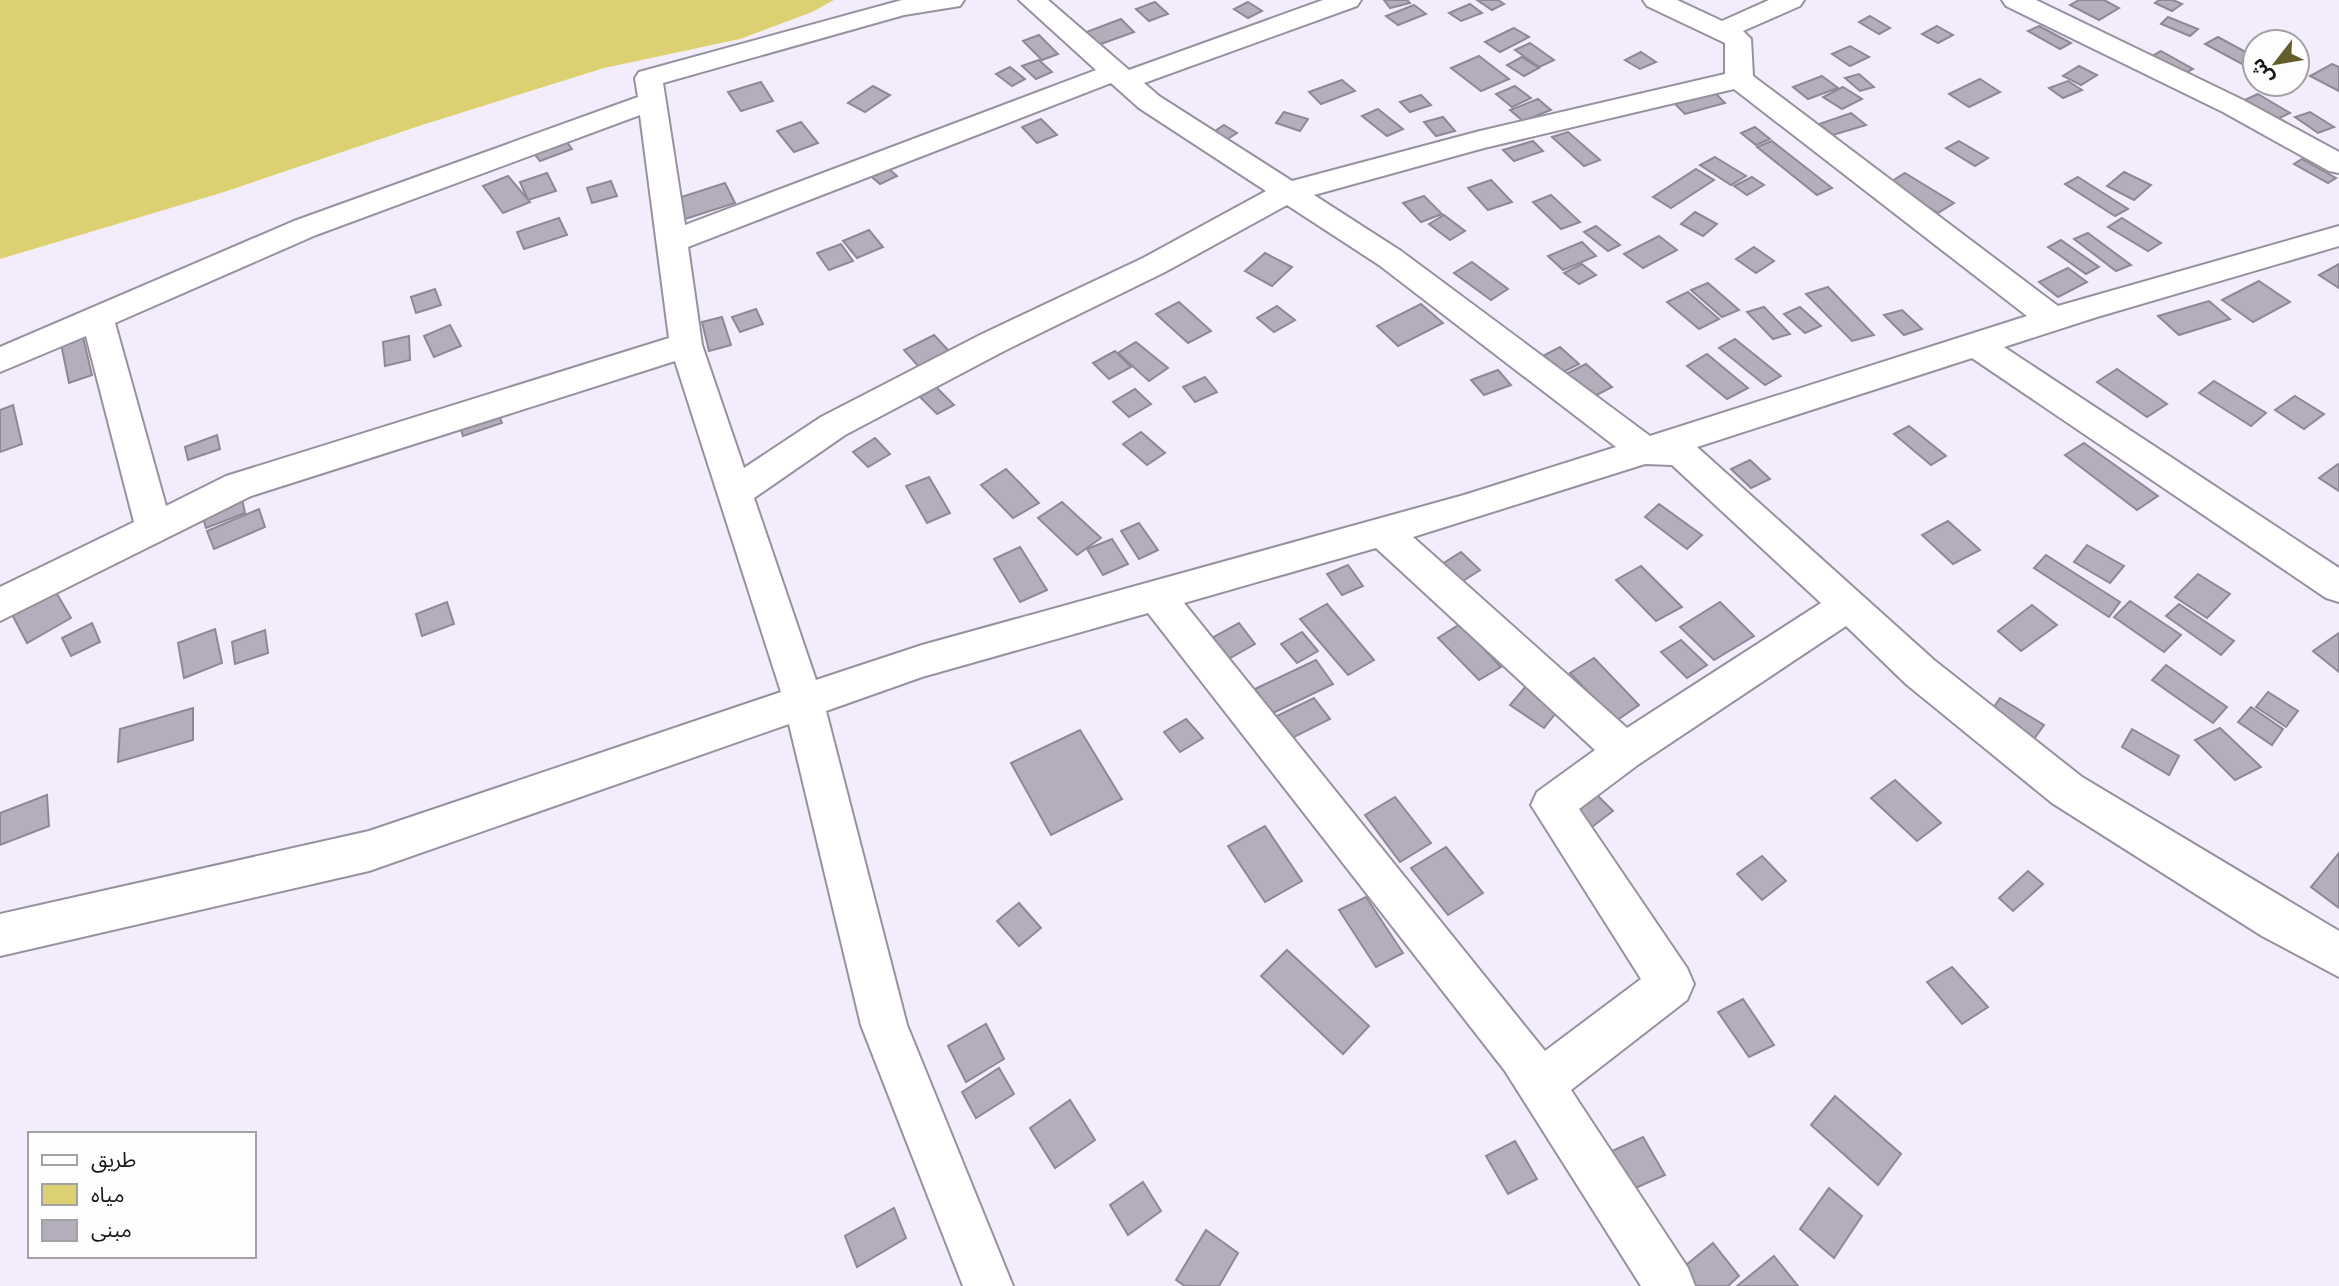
<svg xmlns="http://www.w3.org/2000/svg" width="2339" height="1286" font-family="'Zilla Slab','Noto Sans Arabic',serif">
<rect width="100%" height="100%" fill="#f2ecfc"/>
<polygon fill="#dcd172" points="0,0 834,0 812,12 740,39 604,68 422,125 224,192 0,259"/>
<g fill="#b3adbc" stroke="#8e8896" stroke-width="2">
<polygon points="1384,0 1407,0 1410,3 1390,8"/>
<polygon points="1477,0 1498,0 1504,4 1492,10"/>
<polygon points="2079,0 2104,0 2119,8 2099,20 2070,5"/>
<polygon points="2159,0 2173,0 2182,4 2172,11 2155,3"/>
<polygon points="1155,2 1168,14 1149,21 1136,9"/>
<polygon points="1248,2 1262,11 1248,18 1234,9"/>
<polygon points="1470,4 1482,13 1461,21 1449,13"/>
<polygon points="1414,5 1426,14 1398,25 1386,16"/>
<polygon points="1870,16 1890,28 1879,34 1859,22"/>
<polygon points="2168,17 2198,29 2190,36 2161,24"/>
<polygon points="1121,19 1134,32 1095,46 1081,34"/>
<polygon points="1937,26 1953,35 1938,43 1922,34"/>
<polygon points="2039,26 2071,43 2060,49 2028,31"/>
<polygon points="1514,28 1529,37 1500,52 1485,42"/>
<polygon points="1039,35 1058,54 1042,60 1023,41"/>
<polygon points="2218,37 2255,57 2255,71 2205,44"/>
<polygon points="1530,43 1554,60 1539,67 1515,50"/>
<polygon points="1850,46 1869,57 1850,66 1832,54"/>
<polygon points="2161,51 2193,69 2181,75 2149,58"/>
<polygon points="1641,52 1656,62 1640,69 1625,60"/>
<polygon points="1479,56 1509,79 1481,91 1451,68"/>
<polygon points="1522,57 1539,68 1524,76 1507,65"/>
<polygon points="1039,60 1052,72 1036,79 1022,66"/>
<polygon points="2332,64 2339,67 2339,91 2310,76"/>
<polygon points="2079,66 2097,75 2081,85 2063,76"/>
<polygon points="1010,67 1025,79 1012,86 996,74"/>
<polygon points="1859,74 1874,87 1860,91 1845,78"/>
<polygon points="1822,76 1838,88 1808,99 1793,87"/>
<polygon points="1980,79 2000,92 1969,107 1949,94"/>
<polygon points="1342,80 1355,91 1321,104 1309,92"/>
<polygon points="2068,81 2082,90 2063,98 2049,88"/>
<polygon points="761,82 773,101 741,111 728,92"/>
<polygon points="873,86 890,95 865,112 848,103"/>
<polygon points="1515,86 1531,98 1512,107 1496,94"/>
<polygon points="1843,87 1862,99 1842,109 1823,97"/>
<polygon points="1712,90 1725,103 1685,114 1671,100"/>
<polygon points="2258,94 2290,113 2271,122 2238,103"/>
<polygon points="1421,95 1431,105 1410,112 1400,102"/>
<polygon points="1538,99 1551,110 1523,121 1510,110"/>
<polygon points="1378,109 1403,129 1387,136 1362,116"/>
<polygon points="1284,112 1308,119 1300,131 1276,123"/>
<polygon points="2310,112 2334,127 2318,133 2295,117"/>
<polygon points="1851,113 1866,125 1833,135 1819,124"/>
<polygon points="1443,117 1455,131 1436,136 1424,122"/>
<polygon points="1041,119 1057,135 1037,143 1022,127"/>
<polygon points="801,122 818,143 794,152 777,131"/>
<polygon points="1224,125 1237,133 1221,143 1209,135"/>
<polygon points="1755,127 1770,139 1756,145 1741,133"/>
<polygon points="1568,132 1600,160 1584,166 1552,137"/>
<polygon points="564,138 572,149 540,161 532,151"/>
<polygon points="1533,141 1543,151 1514,161 1503,150"/>
<polygon points="1772,141 1832,188 1817,195 1757,147"/>
<polygon points="1959,141 1988,158 1975,166 1946,148"/>
<polygon points="1715,157 1746,176 1731,185 1700,165"/>
<polygon points="2302,159 2336,178 2328,183 2294,164"/>
<polygon points="883,164 897,176 880,184 866,172"/>
<polygon points="1696,169 1714,180 1671,208 1653,197"/>
<polygon points="2124,172 2151,185 2134,200 2107,186"/>
<polygon points="547,173 556,191 528,200 520,182"/>
<polygon points="1905,173 1954,203 1938,213 1889,183"/>
<polygon points="508,176 530,202 503,213 483,186"/>
<polygon points="1752,177 1764,185 1747,195 1734,186"/>
<polygon points="2078,177 2128,209 2115,216 2065,184"/>
<polygon points="1491,180 1512,202 1488,210 1468,188"/>
<polygon points="611,181 617,196 592,203 587,188"/>
<polygon points="725,183 735,203 685,219 675,199"/>
<polygon points="1551,195 1580,222 1561,229 1533,202"/>
<polygon points="1424,196 1442,214 1421,222 1403,203"/>
<polygon points="1695,212 1717,224 1703,236 1681,224"/>
<polygon points="1444,215 1465,231 1450,240 1429,224"/>
<polygon points="559,218 567,235 524,249 517,232"/>
<polygon points="2122,218 2161,243 2148,251 2108,227"/>
<polygon points="1596,226 1620,245 1608,251 1584,232"/>
<polygon points="869,230 883,247 857,258 843,241"/>
<polygon points="2088,233 2131,265 2116,271 2074,239"/>
<polygon points="1659,236 1677,250 1643,268 1624,254"/>
<polygon points="2061,240 2099,267 2086,274 2048,247"/>
<polygon points="1582,242 1596,256 1563,270 1548,256"/>
<polygon points="841,244 853,261 829,270 817,253"/>
<polygon points="1754,247 1774,261 1756,273 1736,259"/>
<polygon points="1265,253 1292,267 1272,286 1245,271"/>
<polygon points="1472,262 1508,289 1491,300 1454,273"/>
<polygon points="1582,264 1596,275 1579,284 1564,273"/>
<polygon points="2339,264 2339,288 2319,275"/>
<polygon points="2068,268 2087,282 2058,297 2039,282"/>
<polygon points="2259,281 2290,302 2253,322 2222,300"/>
<polygon points="1708,283 1739,310 1722,317 1691,290"/>
<polygon points="1828,287 1874,335 1852,341 1806,294"/>
<polygon points="435,289 441,305 416,313 411,297"/>
<polygon points="1688,292 1719,319 1699,329 1667,302"/>
<polygon points="2209,301 2230,319 2179,335 2158,316"/>
<polygon points="1179,302 1211,331 1188,343 1156,314"/>
<polygon points="1421,304 1443,323 1398,346 1377,326"/>
<polygon points="1277,306 1295,320 1274,332 1257,318"/>
<polygon points="1764,307 1790,334 1773,339 1747,312"/>
<polygon points="1800,307 1821,326 1805,333 1784,314"/>
<polygon points="756,309 763,324 740,332 732,317"/>
<polygon points="1902,310 1922,329 1904,335 1884,315"/>
<polygon points="722,317 731,345 709,351 702,322"/>
<polygon points="450,325 461,346 434,357 424,336"/>
<polygon points="934,335 949,351 919,367 904,350"/>
<polygon points="409,336 410,360 385,366 383,342"/>
<polygon points="83,337 92,375 69,383 61,344"/>
<polygon points="1735,339 1781,376 1765,385 1719,348"/>
<polygon points="1136,342 1168,368 1149,381 1118,353"/>
<polygon points="1560,347 1579,364 1557,375 1539,358"/>
<polygon points="1115,351 1131,367 1109,379 1093,363"/>
<polygon points="1707,354 1748,388 1727,399 1687,366"/>
<polygon points="1586,364 1612,387 1587,400 1562,376"/>
<polygon points="2117,369 2167,404 2147,417 2097,382"/>
<polygon points="1498,370 1511,385 1484,395 1471,380"/>
<polygon points="1205,377 1217,392 1195,402 1183,387"/>
<polygon points="2214,381 2266,413 2251,426 2199,393"/>
<polygon points="936,387 954,405 937,414 920,397"/>
<polygon points="1135,389 1151,404 1129,417 1113,402"/>
<polygon points="2295,396 2324,414 2304,429 2275,410"/>
<polygon points="13,405 22,444 0,452 0,410"/>
<polygon points="496,407 502,423 463,436 458,420"/>
<polygon points="1909,426 1946,456 1931,465 1894,434"/>
<polygon points="1141,432 1165,453 1147,465 1123,444"/>
<polygon points="217,435 220,449 188,460 185,447"/>
<polygon points="875,438 890,454 868,467 853,452"/>
<polygon points="2084,443 2158,496 2137,510 2065,455"/>
<polygon points="1750,460 1770,479 1751,488 1731,469"/>
<polygon points="2338,464 2339,465 2339,491 2319,478"/>
<polygon points="1006,469 1039,503 1013,518 981,485"/>
<polygon points="929,477 950,513 927,523 906,486"/>
<polygon points="242,499 245,513 206,528 202,514"/>
<polygon points="1062,502 1101,538 1077,555 1038,518"/>
<polygon points="1659,504 1702,535 1687,549 1645,517"/>
<polygon points="259,509 265,527 214,549 207,531"/>
<polygon points="1948,521 1980,550 1953,564 1922,535"/>
<polygon points="1139,523 1158,550 1139,559 1121,531"/>
<polygon points="1112,539 1128,564 1103,575 1087,549"/>
<polygon points="2087,545 2124,566 2110,583 2074,562"/>
<polygon points="1020,547 1047,590 1020,602 994,559"/>
<polygon points="1461,552 1480,570 1455,586 1436,568"/>
<polygon points="2046,555 2120,602 2109,617 2034,568"/>
<polygon points="1348,565 1363,586 1342,595 1327,574"/>
<polygon points="1641,566 1682,607 1656,621 1616,580"/>
<polygon points="2198,574 2230,594 2207,618 2175,597"/>
<polygon points="50,582 71,618 27,643 7,605"/>
<polygon points="2130,601 2181,635 2164,652 2114,617"/>
<polygon points="447,602 454,624 422,636 416,614"/>
<polygon points="1720,602 1754,636 1714,660 1680,627"/>
<polygon points="1327,604 1374,660 1348,675 1300,619"/>
<polygon points="2179,604 2234,641 2221,655 2166,616"/>
<polygon points="2032,605 2057,625 2021,651 1998,631"/>
<polygon points="92,623 100,642 71,656 62,638"/>
<polygon points="1239,623 1255,644 1225,661 1208,640"/>
<polygon points="1460,624 1501,667 1479,680 1438,638"/>
<polygon points="215,629 222,663 184,678 178,643"/>
<polygon points="265,630 268,653 235,664 232,642"/>
<polygon points="1302,632 1318,651 1297,663 1281,644"/>
<polygon points="2339,633 2339,672 2313,651"/>
<polygon points="1681,640 1707,665 1687,678 1661,652"/>
<polygon points="1594,658 1639,705 1616,721 1570,673"/>
<polygon points="1316,660 1333,684 1271,714 1255,689"/>
<polygon points="2166,665 2227,707 2213,723 2152,680"/>
<polygon points="1526,686 1559,709 1544,728 1510,705"/>
<polygon points="2268,692 2298,711 2286,727 2256,707"/>
<polygon points="1314,698 1330,719 1288,740 1273,718"/>
<polygon points="2000,698 2044,725 2029,746 1985,720"/>
<polygon points="2251,707 2283,729 2272,745 2238,722"/>
<polygon points="193,708 193,740 118,762 120,729"/>
<polygon points="1186,719 1203,738 1180,752 1164,732"/>
<polygon points="2220,728 2261,767 2235,780 2195,740"/>
<polygon points="2132,729 2179,756 2169,775 2122,747"/>
<polygon points="1080,730 1122,799 1051,835 1011,763"/>
<polygon points="1895,780 1941,823 1917,841 1871,798"/>
<polygon points="1589,787 1613,811 1588,830 1565,806"/>
<polygon points="47,795 49,826 0,845 0,813"/>
<polygon points="1395,797 1431,843 1400,862 1365,815"/>
<polygon points="1265,826 1302,881 1265,902 1228,846"/>
<polygon points="1446,847 1483,893 1448,915 1411,868"/>
<polygon points="2339,853 2339,908 2311,887"/>
<polygon points="1762,856 1786,881 1762,900 1737,874"/>
<polygon points="2028,871 2043,884 2013,911 1999,898"/>
<polygon points="1366,897 1403,953 1376,967 1339,910"/>
<polygon points="1019,903 1041,928 1019,946 997,921"/>
<polygon points="1287,950 1369,1026 1343,1054 1261,976"/>
<polygon points="1952,967 1988,1007 1962,1024 1927,982"/>
<polygon points="1743,999 1774,1045 1749,1057 1718,1012"/>
<polygon points="986,1024 1004,1059 966,1082 948,1046"/>
<polygon points="999,1068 1014,1094 976,1118 962,1092"/>
<polygon points="1835,1096 1901,1154 1878,1185 1811,1125"/>
<polygon points="1070,1100 1095,1140 1055,1168 1030,1128"/>
<polygon points="1643,1137 1665,1175 1631,1190 1610,1152"/>
<polygon points="1515,1141 1537,1179 1508,1194 1486,1156"/>
<polygon points="1143,1182 1161,1211 1128,1235 1110,1205"/>
<polygon points="1829,1188 1862,1216 1834,1258 1800,1229"/>
<polygon points="894,1208 906,1238 857,1267 845,1236"/>
<polygon points="1206,1230 1238,1253 1219,1286 1185,1286 1176,1280"/>
<polygon points="1713,1243 1739,1276 1728,1286 1691,1286 1680,1270"/>
<polygon points="1774,1256 1798,1286 1737,1286"/>
</g>
<g fill="none" stroke-linecap="round" stroke-linejoin="round">
<g stroke="#96919f" stroke-width="4">
<g id="minor">
<path d="M902,0h62l-4,6 -56,9 -241,68 22,142 411,-155 -77,-70h29l81,70 194,-70h38l-4,6 -213,77 15,13 133,85 188,-50 245,-57v-31l-78,-37 -4,-6h34l45,21 47,-21h35l-4,6 -57,25 8,8 2,37 305,230 281,-80v20l-242,71 -93,30 335,221v34l-13,-4 -354,-240 -275,89 237,213 148,117 257,154v46l-77,-41 -210,-133 -146,-119 -60,-58 -207,138 -60,45 108,159 7,16 -7,16 -116,90 117,178 7,18h-54l-136,-215 -357,-458 -226,64 -96,34 81,314 106,261h-50l-102,-261 -72,-301 -420,147 -369,85v-42l369,-83 412,-139 -106,-331 -424,135 -251,125v-34l134,-65 -48,-186 -86,36v-25l294,-126 344,-124 -3,-19 4,-6zM1111,83l28,25 127,83 -123,67 -163,77 -159,82 -77,51 -42,-123 -14,-98zM1734,89l293,227 -377,120 -249,-185 -87,-56 170,-47zM640,115l29,223 -443,138 -60,30 -51,-183 201,-88zM1287,205l92,60 237,182 -152,48 -542,150 -106,35 -62,-182 91,-63 159,-84 161,-79zM1645,464l27,1 149,138 -194,125 -214,-191zM1376,548l219,202 -58,42 -6,13 110,174 -96,72 -361,-448z"/>
<polygon points="2002,0 2036,0 2243,100 2339,152 2339,173 2329,171 2223,112 2006,6"/>
</g>
</g>
<use href="#minor" fill="#fff" fill-rule="evenodd"/>
</g>
<rect x="28" y="1132" width="228" height="126" fill="#fdfdfd" stroke="#a2a1a3" stroke-width="2"/>
<rect x="42" y="1155" width="35" height="10" fill="#ffffff" stroke="#a2a1a3" stroke-width="2"/>
<text x="91" y="1167" font-size="21" fill="#1a171d">طريق</text>
<rect x="42" y="1184" width="35" height="21" fill="#dcd172" stroke="#a2a1a3" stroke-width="2"/>
<text x="91" y="1202" font-size="21" fill="#1a171d">مياه</text>
<rect x="42" y="1220" width="35" height="21" fill="#b3adbc" stroke="#a2a1a3" stroke-width="2"/>
<text x="91" y="1237" font-size="21" fill="#1a171d">مبنى</text>
<g transform="translate(2276 63) rotate(239)"><circle r="33" fill="#fdfdfd" stroke="#a2a1a3" stroke-width="2"/>
<path d="M0-5L12 26L0 18L-12 26Z" fill="#645e2b"/>
<text y="-10" font-size="19" font-weight="bold" text-anchor="middle" fill="#1a171d">ش</text>
</g>
</svg>
